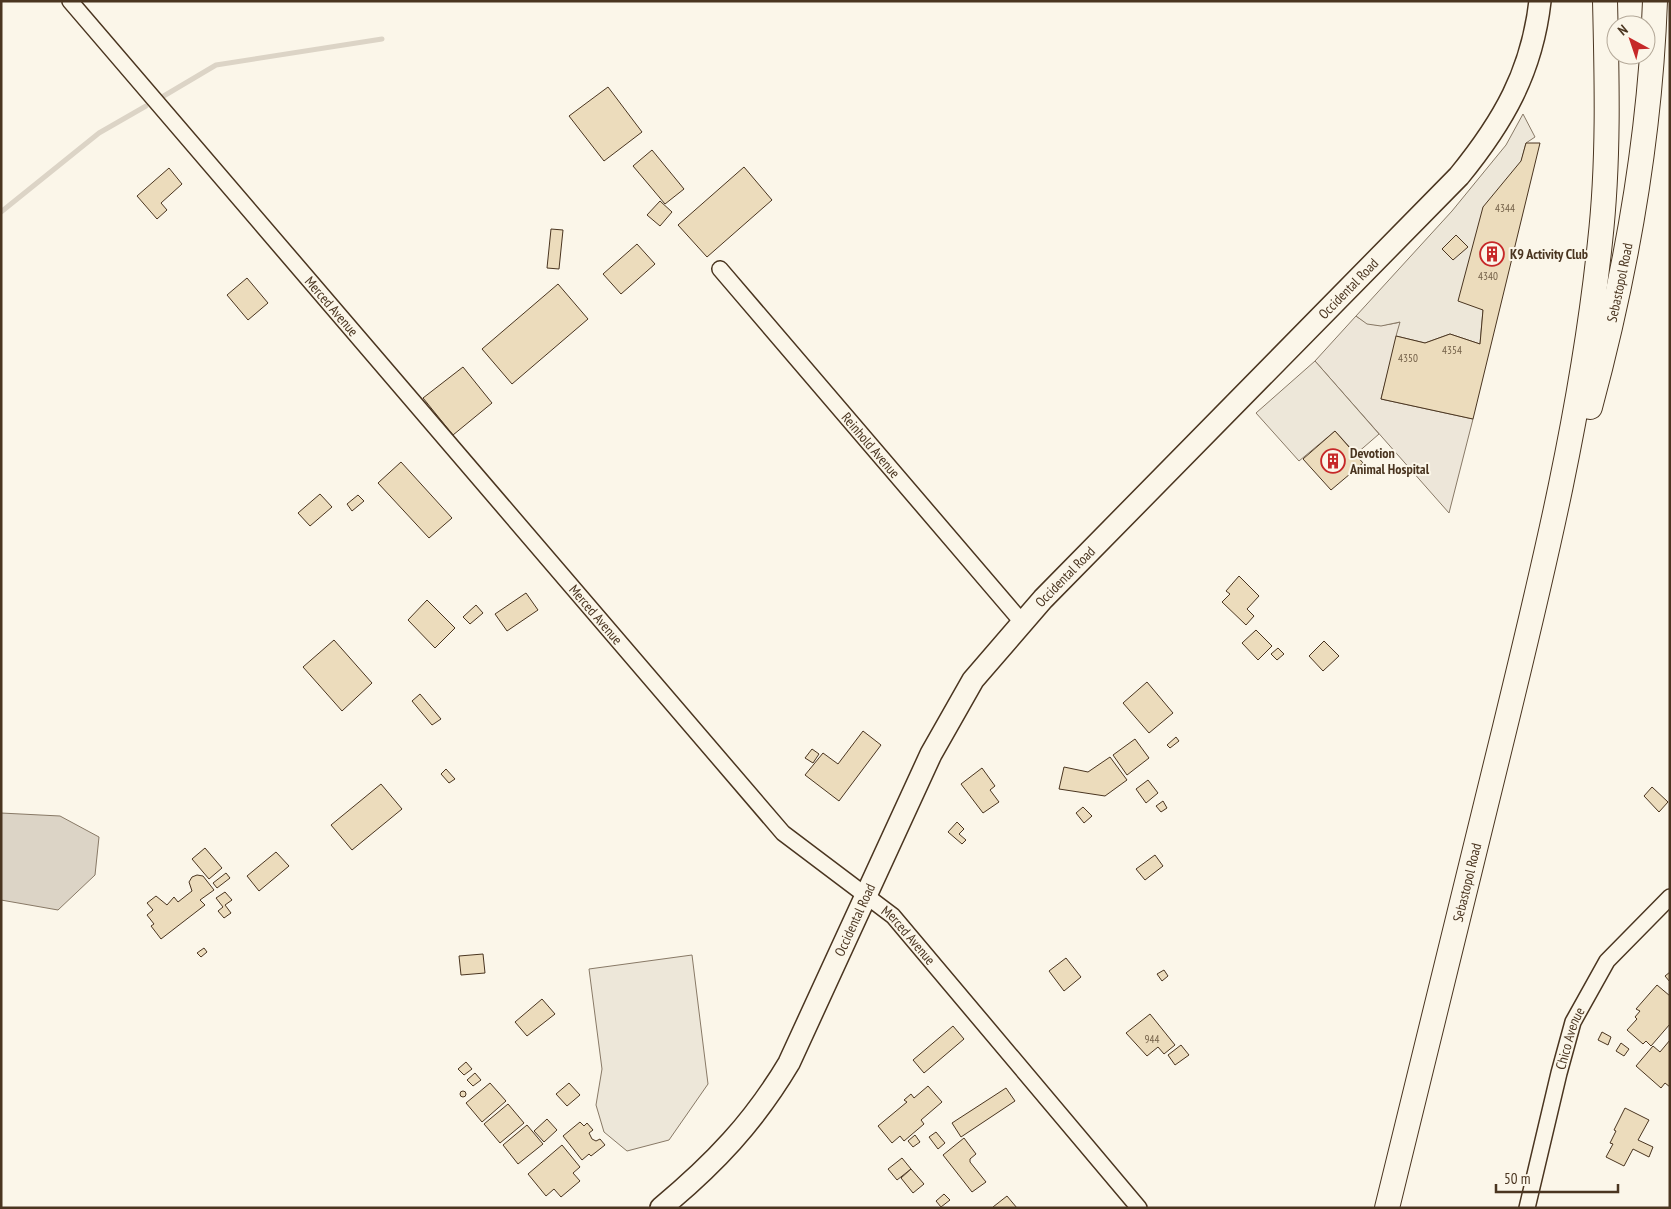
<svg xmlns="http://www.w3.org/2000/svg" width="1671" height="1209" font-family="'PT Sans Narrow',sans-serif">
<rect width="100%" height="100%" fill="#fbf6e9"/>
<path fill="#ede6d9" stroke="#887966" d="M1356,316c17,12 25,10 45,6l-20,77 92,20 -24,94 -134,-152z"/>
<g fill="#ede7d9" stroke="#887966">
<polygon points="1523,114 1535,137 1526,143 1483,310 1480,344 1450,334 1425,343 1396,336 1400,322 1381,326 1367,324 1356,316 1452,211 1506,145"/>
<polygon points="1315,361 1379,434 1356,454 1335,431 1299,461 1256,413"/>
<polygon points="692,955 708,1084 669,1140 627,1151 604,1132 596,1105 602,1069 589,969"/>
</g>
<polygon fill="#dcd4c6" stroke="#887966" points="1,813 60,816 99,837 95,875 58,910 1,900"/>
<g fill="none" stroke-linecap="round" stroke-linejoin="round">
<g stroke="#dcd4c6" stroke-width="5">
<polyline points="162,97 216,65 382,39"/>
<polyline points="1,212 99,133 146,106"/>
</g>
</g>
<g fill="#ecdcbc" stroke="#4a3520">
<polygon points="608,87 642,132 604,161 569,116"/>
<polygon points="1526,143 1540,143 1473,419 1381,399 1396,336 1425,343 1450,334 1480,344 1483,310 1458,301 1483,207 1521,161"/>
<polygon points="652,150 684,189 665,204 633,166"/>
<polygon points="744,167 772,200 707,257 678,225"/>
<polygon points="169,168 182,184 161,203 167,210 157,219 137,196"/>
<polygon points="660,201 672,212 660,226 647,215"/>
<polygon points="551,229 563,230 559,269 547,268"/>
<polygon points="1456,235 1468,247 1453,260 1442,249"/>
<polygon points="637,244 655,264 621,294 603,274"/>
<polygon points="247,278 268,303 248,320 227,295"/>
<polygon points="558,284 588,319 512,384 482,349"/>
<polygon points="463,367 492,403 453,435 423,398"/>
<polygon points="1335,431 1363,463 1331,490 1303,459"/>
<polygon points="401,462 452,518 429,538 378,483"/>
<polygon points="320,494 332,507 310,526 298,513"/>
<polygon points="358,495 364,501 352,511 347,504"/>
<polygon points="1239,576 1259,596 1247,609 1254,616 1246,625 1222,602 1230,594 1226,591"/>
<polygon points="526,593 538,610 507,631 495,614"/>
<polygon points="427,600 455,628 435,648 408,620"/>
<polygon points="476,605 483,613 470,624 463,617"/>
<polygon points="1256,630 1272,646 1258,660 1242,643"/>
<polygon points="334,640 372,683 342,711 303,667"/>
<polygon points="1324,641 1339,656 1323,671 1309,656"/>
<polygon points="1278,648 1284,654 1277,660 1271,654"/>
<polygon points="1147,682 1173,713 1149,733 1123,703"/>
<polygon points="420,694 441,719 432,725 412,701"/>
<polygon points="863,731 881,745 839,801 805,775 823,753 838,764"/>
<polygon points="1176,737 1179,741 1170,748 1167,745"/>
<polygon points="1135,739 1149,758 1127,775 1113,755"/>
<polygon points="812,749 819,754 813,763 805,758"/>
<polygon points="1110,757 1127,780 1105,796 1059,789 1064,767 1088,772"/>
<polygon points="982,768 995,786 990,790 999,802 983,813 961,784"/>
<polygon points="446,769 455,779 449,783 441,774"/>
<polygon points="1148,780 1158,793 1146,803 1136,789"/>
<polygon points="381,784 402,809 352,850 331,825"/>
<polygon points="1652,787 1668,802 1659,812 1644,796"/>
<polygon points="1163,801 1167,808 1161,812 1156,806"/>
<polygon points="1083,807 1092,816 1084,823 1076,813"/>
<polygon points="957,822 964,829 959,834 966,840 962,844 948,832"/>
<polygon points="205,848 222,868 209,879 192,859"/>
<polygon points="276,852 289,866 259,891 247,876"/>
<polygon points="1155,855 1163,866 1145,880 1136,869"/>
<polygon points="226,873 230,878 217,888 213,883"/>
<polygon points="197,875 203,876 214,890 200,900 205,905 161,939 151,926 154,924 147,915 153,910 147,903 156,896 167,905 174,897 178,902 192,891 189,882 192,877"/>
<polygon points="225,892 232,900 225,905 231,913 224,918 218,911 223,907 216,898"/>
<polygon points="204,948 207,952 201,957 197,953"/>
<polygon points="483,954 485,973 461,975 459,956"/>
<polygon points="1066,958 1081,977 1064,991 1049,971"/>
<polygon points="1164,970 1168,976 1162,981 1157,974"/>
<polygon points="1670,972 1670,982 1665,976"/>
<polygon points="1657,985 1670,996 1670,1024 1651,1046 1646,1041 1643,1044 1627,1030 1637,1019 1635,1017 1640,1011 1636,1009"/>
<polygon points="542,999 555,1014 527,1036 515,1022"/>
<polygon points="1150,1014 1175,1045 1164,1054 1158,1047 1147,1056 1126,1033"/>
<polygon points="953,1026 964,1039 924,1073 913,1060"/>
<polygon points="1602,1032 1611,1037 1608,1045 1598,1040"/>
<polygon points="1670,1040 1670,1087 1665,1083 1661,1088 1636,1066 1653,1046 1660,1052"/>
<polygon points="1621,1043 1629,1049 1624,1056 1616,1051"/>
<polygon points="1181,1045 1189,1055 1175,1065 1168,1055"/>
<polygon points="466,1062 472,1069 464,1075 458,1069"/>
<polygon points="475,1073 481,1080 473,1086 467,1080"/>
<polygon points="490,1083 506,1101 482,1122 466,1103"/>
<polygon points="569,1083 580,1095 567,1106 556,1094"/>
<polygon points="928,1086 942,1102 921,1120 924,1124 904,1141 900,1136 892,1143 878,1126 907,1102 904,1100 911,1094 914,1098"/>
<polygon points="1006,1088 1015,1101 961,1137 952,1123"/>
<circle cx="463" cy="1094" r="3"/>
<polygon points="508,1104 524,1123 500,1143 484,1124"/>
<polygon points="1625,1108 1649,1120 1638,1140 1653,1147 1649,1157 1633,1149 1624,1166 1606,1157 1613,1144 1610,1143 1616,1131 1614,1130"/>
<polygon points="547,1119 557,1130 544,1142 534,1131"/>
<polygon points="580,1122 584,1126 587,1123 593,1130 589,1133 592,1139 596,1141 600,1139 605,1145 591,1156 589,1154 582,1160 563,1136"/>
<polygon points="527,1125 543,1144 518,1164 503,1145"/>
<polygon points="936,1132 945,1143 938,1149 929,1137"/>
<polygon points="915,1135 920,1142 913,1147 908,1141"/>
<polygon points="964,1138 976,1154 970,1159 970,1162 986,1182 972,1192 943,1155"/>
<polygon points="562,1145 580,1167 573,1173 580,1181 561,1197 554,1189 546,1196 528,1174"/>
<polygon points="902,1158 911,1169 897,1180 888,1169"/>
<polygon points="911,1169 924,1184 913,1193 901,1178"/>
<polygon points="944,1194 950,1200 941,1207 936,1201"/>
<polygon points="1007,1196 1017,1208 994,1208 993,1207"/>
</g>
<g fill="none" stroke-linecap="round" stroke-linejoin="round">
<g stroke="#4a3520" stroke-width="18">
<g id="street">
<path id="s1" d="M70,1l713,832 110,83 246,292"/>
<path id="s2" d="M720,269l302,353"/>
<path id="s3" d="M1527,1208l32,-135 14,-51 34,-61 63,-64"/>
</g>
</g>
<g stroke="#4a3520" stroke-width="24">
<g id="secondary">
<path id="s4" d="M661,1208c53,-44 93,-86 128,-145l142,-309 42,-74 70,-81 416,-423c44,-54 73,-104 81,-175"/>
</g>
</g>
<g stroke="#4a3520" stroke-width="26">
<g id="primary">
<path id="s5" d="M1590,407c36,-133 60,-267 65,-406"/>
<path id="s6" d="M1387,1208c39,-160 79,-321 118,-481 39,-160 78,-321 95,-485 9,-80 7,-161 5,-241"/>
</g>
</g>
<use href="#street" stroke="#fbf6e9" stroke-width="15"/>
<use href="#secondary" stroke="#fbf6e9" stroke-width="21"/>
<use href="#primary" stroke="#fbf6e9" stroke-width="24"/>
</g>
<defs>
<g id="building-ring" transform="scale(1.25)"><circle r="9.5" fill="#fbf6e9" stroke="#c62828" stroke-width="1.5"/><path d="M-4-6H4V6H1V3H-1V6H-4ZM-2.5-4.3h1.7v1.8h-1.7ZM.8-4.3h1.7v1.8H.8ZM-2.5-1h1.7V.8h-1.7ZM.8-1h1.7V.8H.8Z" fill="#c62828"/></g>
</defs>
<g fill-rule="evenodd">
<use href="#building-ring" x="1492" y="254"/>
<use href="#building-ring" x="1333" y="461"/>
</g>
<g text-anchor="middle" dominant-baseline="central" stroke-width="4" stroke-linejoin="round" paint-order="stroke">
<g font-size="11" fill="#725f47">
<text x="1505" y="208">4344</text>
<text x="1488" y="276">4340</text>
<text x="1452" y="350">4354</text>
<text x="1408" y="358">4350</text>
<text x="1152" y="1039">944</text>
</g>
<g font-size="14" font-weight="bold" fill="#4a3520" stroke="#fbf6e9" text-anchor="start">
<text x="1510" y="254">K9 Activity Club</text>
<text x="1350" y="453">Devotion<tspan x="1350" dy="16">Animal Hospital</tspan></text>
</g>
<g font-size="14" fill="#4a3520" stroke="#fbf6e9">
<text stroke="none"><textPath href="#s5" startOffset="128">Sebastopol Road</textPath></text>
<text stroke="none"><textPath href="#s4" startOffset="1162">Occidental Road</textPath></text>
<text stroke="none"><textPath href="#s1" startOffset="402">Merced Avenue</textPath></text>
<text stroke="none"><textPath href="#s2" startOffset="232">Reinhold Avenue</textPath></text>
<text stroke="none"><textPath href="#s4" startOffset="758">Occidental Road</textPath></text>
<text stroke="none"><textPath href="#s1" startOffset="808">Merced Avenue</textPath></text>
<text stroke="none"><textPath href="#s6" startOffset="335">Sebastopol Road</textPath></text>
<text stroke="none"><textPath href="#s4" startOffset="352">Occidental Road</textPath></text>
<text stroke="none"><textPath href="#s1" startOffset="1258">Merced Avenue</textPath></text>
<text stroke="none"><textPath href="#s3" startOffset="175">Chico Avenue</textPath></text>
</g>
</g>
<rect width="1671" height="1209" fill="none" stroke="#4a3520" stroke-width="5"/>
<g transform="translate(1631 40) rotate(320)"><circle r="24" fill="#fbf6e9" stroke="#b4a999"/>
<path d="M0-4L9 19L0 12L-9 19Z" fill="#c62828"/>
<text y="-8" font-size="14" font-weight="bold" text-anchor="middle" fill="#4a3520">N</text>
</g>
<path d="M1496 1184v8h122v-8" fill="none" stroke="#4a3520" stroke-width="2.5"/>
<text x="1504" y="1184" font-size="15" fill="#4a3520" stroke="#fbf6e9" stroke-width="4" paint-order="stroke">50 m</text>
</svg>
